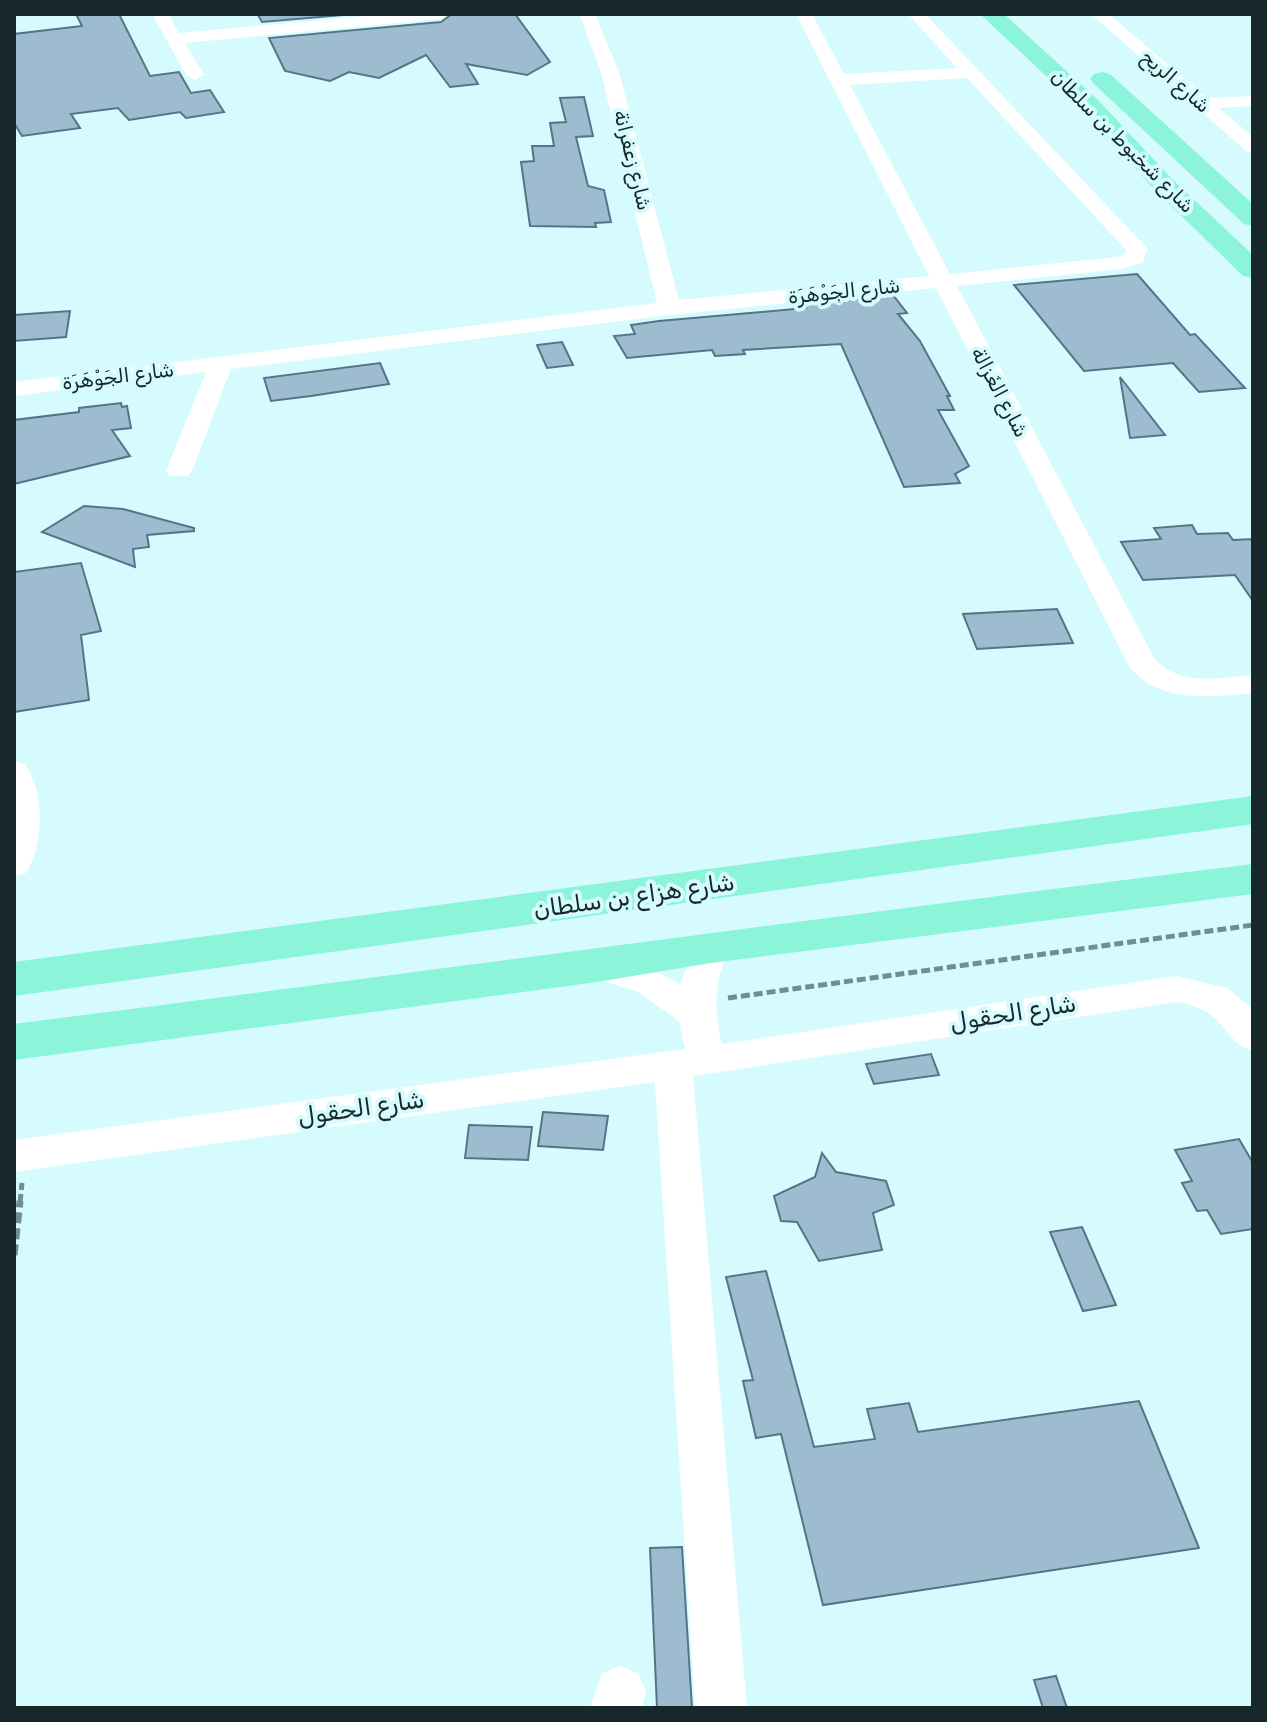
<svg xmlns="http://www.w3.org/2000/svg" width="1267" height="1722" font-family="Rubik,Vazirmatn,sans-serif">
<rect width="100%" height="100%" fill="#d5fbfe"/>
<g fill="#9ebcd0" stroke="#547588" stroke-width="2">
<polygon points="76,14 119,14 150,76 179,72 191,93 210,90 224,112 186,118 180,112 129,120 118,108 71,114 80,128 22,136 14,123 14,34 82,26"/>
<polygon points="275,14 355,14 262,22 258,15"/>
<polygon points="452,14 515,14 550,62 527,75 466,64 478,84 450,87 426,55 379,78 349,72 330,81 285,71 269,38 441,22"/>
<polygon points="584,97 593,136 576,137 588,186 604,190 611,222 595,223 596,227 530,226 521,162 534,161 532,146 554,146 550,123 566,122 560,98"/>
<polygon points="1137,274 1190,335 1195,334 1245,388 1199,392 1173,363 1084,371 1014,285"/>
<polygon points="893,295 907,313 898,314 920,341 950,396 947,396 954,410 938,410 969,466 955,474 960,483 904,487 841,344 743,350 745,354 715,356 712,350 627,358 614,336 635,334 631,325 659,321 806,308 803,304"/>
<polygon points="70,311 66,337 14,341 14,315"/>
<polygon points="562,342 573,365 547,368 537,345"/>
<polygon points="380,363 389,384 311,396 271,401 264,378"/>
<polygon points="1120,377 1165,435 1130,438"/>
<polygon points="121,403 122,407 127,406 131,428 112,430 130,456 14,484 14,420 79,412 79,408"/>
<polygon points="84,506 123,509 194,528 194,531 147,535 149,547 133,549 135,567 42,532"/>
<polygon points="1192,525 1197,534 1228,533 1233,540 1253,539 1253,601 1235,575 1143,580 1121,542 1161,539 1154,528"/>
<polygon points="81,563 101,631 81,635 89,700 14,712 14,572"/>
<polygon points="1057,609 1073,643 977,649 963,614"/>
<polygon points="931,1054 939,1075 874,1084 866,1064"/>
<polygon points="543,1112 608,1116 603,1150 538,1146"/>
<polygon points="469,1125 532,1127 528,1160 465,1158"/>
<polygon points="1239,1139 1253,1163 1253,1229 1221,1234 1207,1210 1197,1211 1182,1183 1192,1181 1175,1150"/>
<polygon points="822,1153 836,1172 886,1181 894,1205 873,1213 882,1250 819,1261 797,1222 781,1221 774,1196 815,1177"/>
<polygon points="1082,1227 1116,1305 1083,1311 1050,1232"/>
<polygon points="766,1271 814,1447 875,1439 867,1409 909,1403 918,1432 1139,1401 1199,1548 823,1605 781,1434 756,1438 743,1381 753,1380 726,1277"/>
<polygon points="682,1547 692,1708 657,1708 650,1548"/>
<polygon points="1056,1676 1067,1708 1043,1708 1034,1680"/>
</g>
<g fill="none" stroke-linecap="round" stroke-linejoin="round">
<g stroke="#718d90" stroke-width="5" stroke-dasharray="9 4" stroke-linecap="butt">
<polyline points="728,998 1253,925"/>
<polyline points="20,1203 22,1183"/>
</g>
<polyline stroke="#718d90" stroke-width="7" stroke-dasharray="11 5" stroke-linecap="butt" points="14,1255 20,1201"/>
<g fill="#fff" fill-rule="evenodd">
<polygon points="152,14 168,14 179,33 388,14 449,14 441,19 185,43 204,75 195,80 186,75"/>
<path d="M579,14h16l24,58 60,228 250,-24 -133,-262h16l32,60 113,-6 -49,-54h17l223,235 -5,13 -21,7 -165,17 197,372c26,29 64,20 99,17v18c-43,4 -91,11 -123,-25l-194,-380 -266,27 -439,54 -39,102 -4,5h-18l-4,-5 40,-99 -192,24v-14l643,-79 -56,-231zM967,78l159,172 -1,3 -7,4 -168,17 -100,-189z"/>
<polygon points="1091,14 1109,14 1207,98 1253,96 1253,106 1219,108 1253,137 1253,153 1246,151"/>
<path d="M14,761l11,3c20,29 19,80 1,109l-12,3z"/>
<path d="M711,935l13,3 5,9c-14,34 -16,61 -7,97l455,-68 50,12 26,21v42c-32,-10 -25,-41 -76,-49l-484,74 54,632h-52l-40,-626 -641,90v-32l671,-91 -6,-28 -41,-29 -54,-17 -5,-9 5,-9c25,-7 75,13 96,28l18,-47z"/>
<polygon points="620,1666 638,1673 646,1691 642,1708 590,1708 602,1673"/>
</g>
<g fill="#8bf4d9" fill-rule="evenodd">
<polygon points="980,14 1004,14 1097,99 1171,178 1253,255 1253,278 1243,276 1153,188 1081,109"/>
<polygon points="1102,72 1110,74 1253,204 1253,226 1244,224 1094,84 1090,79 1094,74"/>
<polygon points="1253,796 1253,824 14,996 14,962"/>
<path d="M1253,864v30l-542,69 -114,19 -583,78v-36c413,-53 826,-109 1239,-160z"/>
</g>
</g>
<g text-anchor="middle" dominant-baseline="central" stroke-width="8" stroke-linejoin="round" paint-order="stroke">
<g font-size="20" fill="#16282a" stroke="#d5fbfe">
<text transform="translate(1176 81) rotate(41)">شارع الريح</text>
<text transform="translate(1123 141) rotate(45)">شارع شخبوط بن سلطان</text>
<text transform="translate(633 160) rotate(76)">شارع زعفرانة</text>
<text transform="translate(844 291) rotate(-6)">شارع الجَوْهَرَة</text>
<text transform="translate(118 376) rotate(-7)">شارع الجَوْهَرَة</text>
<text transform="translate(1000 392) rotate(62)">شارع الغَزالة</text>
</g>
<g font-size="24" fill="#16282a" stroke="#d5fbfe">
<text transform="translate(634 896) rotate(-8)">شارع هزاع بن سلطان</text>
<text transform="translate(1013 1013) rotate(-9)">شارع الحقول</text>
<text transform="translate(361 1108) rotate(-8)">شارع الحقول</text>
</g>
</g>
<rect width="1267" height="1722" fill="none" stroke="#16282a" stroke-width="32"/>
</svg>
